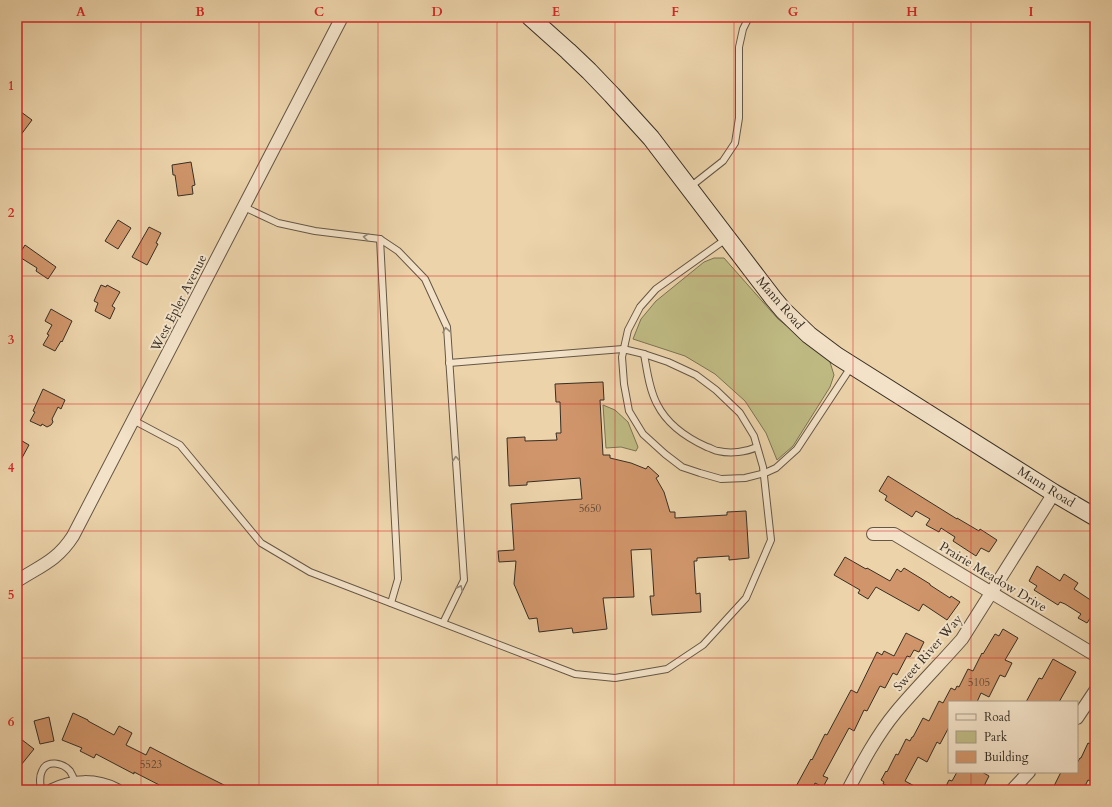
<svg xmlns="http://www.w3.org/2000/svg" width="1112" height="807" font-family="Cardo,serif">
<rect width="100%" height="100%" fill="#ecd3aa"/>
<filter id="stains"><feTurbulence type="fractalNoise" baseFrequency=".005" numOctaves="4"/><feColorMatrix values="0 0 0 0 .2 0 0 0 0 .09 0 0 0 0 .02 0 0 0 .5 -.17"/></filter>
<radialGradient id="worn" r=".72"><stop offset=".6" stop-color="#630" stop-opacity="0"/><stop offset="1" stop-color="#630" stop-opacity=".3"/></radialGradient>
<g fill="#bfba83" stroke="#7a7454">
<polygon points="714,258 724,258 778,319 829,359 834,375 830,387 793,446 777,460 766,433 745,401 715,374 685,356 633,339 641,319 656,301 704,262"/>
<polygon points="603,405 615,410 628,422 638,447 636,451 621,447 606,448"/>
</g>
<g fill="#d0956a" stroke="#362e24">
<polygon points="17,109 32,120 17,140"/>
<polygon points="191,162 195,185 192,186 193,194 178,196 175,175 173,175 172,165"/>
<polygon points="118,220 131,228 118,249 105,241"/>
<polygon points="149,227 161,233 156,243 158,244 147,265 132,257"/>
<polygon points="25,245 56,267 48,279 36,271 37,268 18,256"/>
<polygon points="101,285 106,287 107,285 120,292 112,306 115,308 110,319 95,311 98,303 94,301"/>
<polygon points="51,309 72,321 62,342 61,341 55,351 43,345 49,335 47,334 52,325 45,321"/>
<polygon points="603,382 604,400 600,400 603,455 610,455 610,458 631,463 646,469 648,466 659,476 656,478 664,492 670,512 675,512 675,518 727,515 727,512 746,511 749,558 729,560 729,556 697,558 697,561 694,561 696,594 700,593 701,612 652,615 650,596 654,596 651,549 631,550 634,597 603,598 607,629 573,633 572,628 539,632 537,618 529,619 514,584 516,561 499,562 498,551 514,550 511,504 582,499 580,478 527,482 527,485 509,486 507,438 525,437 525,441 557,440 556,433 561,433 560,402 556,402 555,384"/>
<polygon points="43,389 65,400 61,409 58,407 52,419 53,422 51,425 47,427 42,424 41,426 30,421 35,412 33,411"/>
<polygon points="17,438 29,445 17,467"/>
<polygon points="888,476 957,519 957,518 979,531 980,529 997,540 989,552 981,548 976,556 953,541 955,537 941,528 939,532 926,525 930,519 916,511 912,517 885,500 887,496 879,491"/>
<polygon points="845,557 866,569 867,568 890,581 897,569 901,572 904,568 930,584 930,585 950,598 951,596 960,602 947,620 923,604 919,611 876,587 868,599 858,593 860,590 834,575"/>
<polygon points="1037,566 1060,581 1064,574 1078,583 1074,589 1095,603 1095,611 1087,623 1078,618 1081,614 1065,604 1060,602 1058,605 1034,590 1037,586 1029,581"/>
<polygon points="1003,629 1018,638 1005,660 1012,663 1005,677 1000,675 989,697 981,693 977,702 949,702 949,727 940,744 937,742 927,762 918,757 905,781 922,790 884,790 886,785 883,784 884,782 881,780 886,771 887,772 896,754 898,755 906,739 910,741 912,737 913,737 923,718 929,721 939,701 943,703 951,688 955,690 957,686 959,687 968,669 973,671 982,653 983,654 995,634 999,636"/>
<polygon points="906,633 924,642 919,652 914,650 910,657 907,656 897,675 893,673 885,688 880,686 867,711 864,710 854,731 849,728 823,776 828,778 823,787 815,783 812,790 794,790 811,759 812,760 825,734 827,735 851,690 857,693 877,652 882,655 884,651 894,656"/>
<polygon points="1053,659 1076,672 1059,702 1026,702 1039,678 1042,679"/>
<polygon points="73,713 88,720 88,721 114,735 119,726 132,733 126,745 146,755 150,747 190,768 234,790 169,790 134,772 134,774 96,754 94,758 80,751 82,748 62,740"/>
<polygon points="49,717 54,741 40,744 34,721"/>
<polygon points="17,736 34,749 17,770"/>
<polygon points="1088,743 1095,746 1095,783 1088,780 1083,790 1052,790 1061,772 1077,772 1077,763 1080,758 1081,758"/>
<polygon points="957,772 982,772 989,776 982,790 944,790 949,780 952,781"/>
</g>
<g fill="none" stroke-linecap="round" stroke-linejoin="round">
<g stroke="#645746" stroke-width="8">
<g id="service">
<polyline points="690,187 723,161 735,143 739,118 739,47 743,29 749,17"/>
<polyline points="244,207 278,223 315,231 380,239 398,251 425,279 447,327 464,580 443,623"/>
<polyline points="380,239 398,579 391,603"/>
<polyline points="726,239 656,289 640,307 628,330 622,357 624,384 629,411 643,434 665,454 682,467 700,473 721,479 745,478 765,473 776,468 797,449 851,367"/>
<path d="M644,354c3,16 5,35 13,50 10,20 30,34 50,43 4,1 8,4 11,4 13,3 28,1 39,-4"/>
<polyline points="133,420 180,445 261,543 310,572 575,674 615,678 667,669 703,645 746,598 771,540 763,467 754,436 740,413 716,390 696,375 668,362 644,354 623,349 449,363"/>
<path d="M41,790c-1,-7 -2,-13 1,-19 5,-12 21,-8 28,0 2,3 4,8 5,12"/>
</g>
</g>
<g stroke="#645746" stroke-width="14">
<g id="minor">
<polyline points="873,534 894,534 1095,655"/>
<path d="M17,581c23,-15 40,-20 56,-45l269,-519"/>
<polyline points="1077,718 1095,691"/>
<path d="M52,790c20,-10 44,-11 65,0"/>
<path d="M848,790c14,-27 29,-55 48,-78 21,-25 44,-48 66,-73l92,-146"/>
<polyline points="1012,790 1029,772"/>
</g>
</g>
<g stroke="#362e24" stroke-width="19">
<polyline id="secondary" points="530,17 568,51 589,71 612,95 651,138 773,298 783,310 809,335 837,356 1054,493 1095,517"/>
</g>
<use href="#service" stroke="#f3e2c8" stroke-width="6"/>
<use href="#minor" stroke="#f3e2c8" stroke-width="12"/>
<use href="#secondary" stroke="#f3e2c8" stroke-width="17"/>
</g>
<defs><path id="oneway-chevron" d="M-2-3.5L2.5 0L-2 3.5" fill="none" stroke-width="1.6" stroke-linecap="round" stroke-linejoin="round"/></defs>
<g stroke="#948876">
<use href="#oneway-chevron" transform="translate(366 237) rotate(-173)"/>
<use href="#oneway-chevron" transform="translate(446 330) rotate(-100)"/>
<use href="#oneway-chevron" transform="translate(456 459) rotate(-94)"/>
<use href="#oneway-chevron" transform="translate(460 588) rotate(-64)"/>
</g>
<path fill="none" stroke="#d62828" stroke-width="1" stroke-opacity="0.55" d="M141,17v773M259,17v773M378,17v773M497,17v773M615,17v773M734,17v773M853,17v773M971,17v685M17,149h1078M17,276h1078M17,404h1078M17,531h1078M17,658h1078M971,772v18"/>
<g text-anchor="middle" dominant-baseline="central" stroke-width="4" stroke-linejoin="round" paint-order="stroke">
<g font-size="11" fill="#5c4836">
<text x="590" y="508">5650</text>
<text x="979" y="682">5105</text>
<text x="151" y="764">5523</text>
</g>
<g font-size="13" fill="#362e24" stroke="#f3e2c8">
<text transform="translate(179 303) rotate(-63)">West Epler Avenue</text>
<text transform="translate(780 303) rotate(49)">Mann Road</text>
<text transform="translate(1046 487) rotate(32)">Mann Road</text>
<text transform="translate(993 577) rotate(31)">Prairie Meadow Drive</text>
<text transform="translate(928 653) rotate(-49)">Sweet River Way</text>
</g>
</g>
<rect width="1112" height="807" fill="none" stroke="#ecd3aa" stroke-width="44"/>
<rect x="948" y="701" width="130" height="72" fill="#f3e2c8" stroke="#a79a86"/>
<rect x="956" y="714" width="20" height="6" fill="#f3e2c8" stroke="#a79a86"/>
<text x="984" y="721" font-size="12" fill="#362e24">Road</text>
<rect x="956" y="731" width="20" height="12" fill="#bfba83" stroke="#a79a86"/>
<text x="984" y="741" font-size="12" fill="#362e24">Park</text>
<rect x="956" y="751" width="20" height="12" fill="#d0956a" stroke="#a79a86"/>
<text x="984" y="761" font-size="12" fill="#362e24">Building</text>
<rect x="22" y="22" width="1068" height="763" fill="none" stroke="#d62828" stroke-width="1.5"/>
<g font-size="13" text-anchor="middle" font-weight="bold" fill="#d62828">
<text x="81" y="16">A</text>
<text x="200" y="16">B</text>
<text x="319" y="16">C</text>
<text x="437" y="16">D</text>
<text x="556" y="16">E</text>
<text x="675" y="16">F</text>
<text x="793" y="16">G</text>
<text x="912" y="16">H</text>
<text x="1031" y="16">I</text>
<text x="11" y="90">1</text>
<text x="11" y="217">2</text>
<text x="11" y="344">3</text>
<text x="11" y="472">4</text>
<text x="11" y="599">5</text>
<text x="11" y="726">6</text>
</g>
<rect width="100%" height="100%" filter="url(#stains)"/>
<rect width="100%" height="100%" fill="url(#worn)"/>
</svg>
